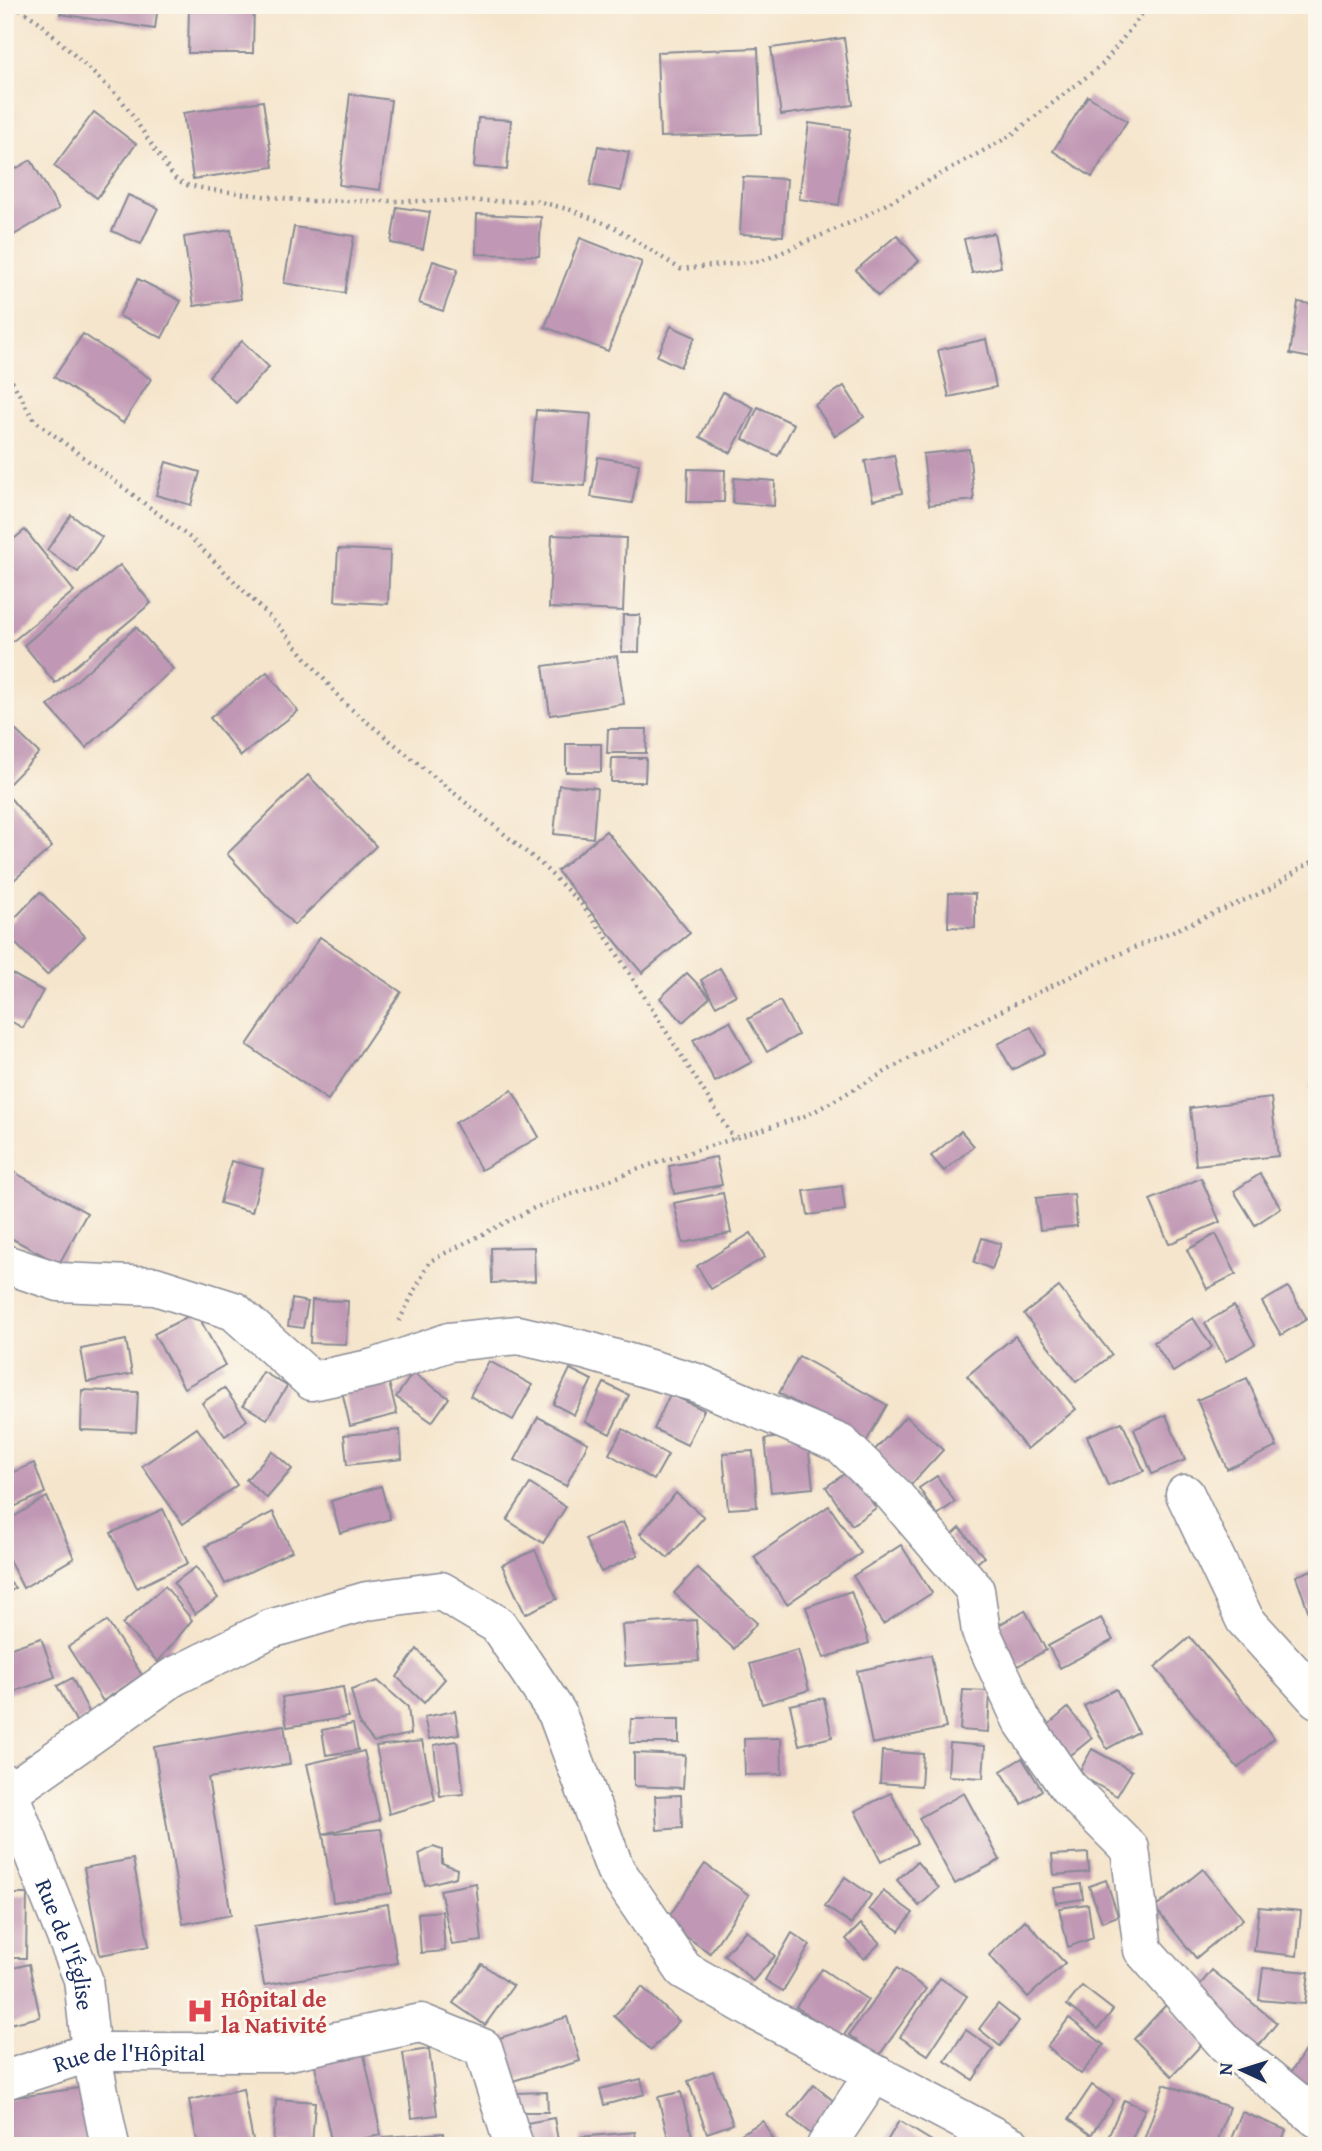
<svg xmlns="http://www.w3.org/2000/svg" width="1322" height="2151" font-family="'Gentium Book Plus',serif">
<rect width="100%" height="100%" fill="#fbf7ec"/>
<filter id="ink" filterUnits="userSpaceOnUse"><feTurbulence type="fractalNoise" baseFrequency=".0143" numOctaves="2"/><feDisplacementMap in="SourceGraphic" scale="14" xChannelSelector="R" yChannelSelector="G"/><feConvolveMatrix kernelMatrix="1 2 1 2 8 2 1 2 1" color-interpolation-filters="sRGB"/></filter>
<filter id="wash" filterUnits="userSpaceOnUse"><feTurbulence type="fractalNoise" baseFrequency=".00686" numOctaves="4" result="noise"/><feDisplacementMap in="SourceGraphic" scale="28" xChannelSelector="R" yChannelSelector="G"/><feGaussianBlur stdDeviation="1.57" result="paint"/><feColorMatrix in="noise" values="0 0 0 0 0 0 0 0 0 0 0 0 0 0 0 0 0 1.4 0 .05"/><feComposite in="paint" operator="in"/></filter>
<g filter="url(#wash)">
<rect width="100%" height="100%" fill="#f5e5cc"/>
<g id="blocks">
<g fill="#c097b4">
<polygon points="62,5 158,5 155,29 60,14"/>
<polygon points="189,5 254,5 253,53 188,53"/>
<polygon points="844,38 853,105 781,115 771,48"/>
<polygon points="758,48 761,134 660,137 657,52"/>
<polygon points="350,94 391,100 380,190 339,185"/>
<polygon points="1088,96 1127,121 1092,177 1053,151"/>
<polygon points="263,101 273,167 193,179 183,113"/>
<polygon points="94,112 136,144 97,198 54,166"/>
<polygon points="478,118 511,120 507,170 474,167"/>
<polygon points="809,123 850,129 839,205 799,199"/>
<polygon points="598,146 629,152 621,191 590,185"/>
<polygon points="31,160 59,209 5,240 5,175"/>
<polygon points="743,177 787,179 783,236 740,234"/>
<polygon points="128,195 158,208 141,244 112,231"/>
<polygon points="397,207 430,212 423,249 391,243"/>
<polygon points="477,214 541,217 539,256 476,254"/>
<polygon points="294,227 354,236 345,293 284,283"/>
<polygon points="231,230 241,299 194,306 184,237"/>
<polygon points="994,233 1001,267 972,273 964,239"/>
<polygon points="897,235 919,261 878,296 856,270"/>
<polygon points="580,238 642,262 608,351 545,327"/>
<polygon points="433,261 458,269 443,311 419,303"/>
<polygon points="138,279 181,301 162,338 119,316"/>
<polygon points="1298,302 1317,305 1317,359 1290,354"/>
<polygon points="671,326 695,337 680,367 657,356"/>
<polygon points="83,334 151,379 123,423 54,377"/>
<polygon points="986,339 996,387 949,397 938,350"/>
<polygon points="242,341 269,367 236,403 209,376"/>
<polygon points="844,386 864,417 835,436 815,405"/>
<polygon points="723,392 754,408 731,453 700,437"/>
<polygon points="758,407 794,424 778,456 743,439"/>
<polygon points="536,410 591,414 585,486 530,482"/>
<polygon points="969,449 974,500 929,505 923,454"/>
<polygon points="894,455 902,493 873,500 865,461"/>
<polygon points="598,457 639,464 632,503 591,497"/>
<polygon points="166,462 200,472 191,505 156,495"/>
<polygon points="688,469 725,470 724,502 687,502"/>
<polygon points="734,478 775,481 774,506 733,503"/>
<polygon points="71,515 102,537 78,572 47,550"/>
<polygon points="25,530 74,591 7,646 5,546"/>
<polygon points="552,535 626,538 623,611 549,608"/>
<polygon points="338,549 390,551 388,604 335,601"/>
<polygon points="120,565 151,603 55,683 24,645"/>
<polygon points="623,615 640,615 639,652 622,652"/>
<polygon points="136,627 173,669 86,748 48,706"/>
<polygon points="617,656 624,704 550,715 543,666"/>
<polygon points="267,672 298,711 241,756 210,718"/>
<polygon points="5,720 39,753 10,783 5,779"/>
<polygon points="608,729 647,729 646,753 607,753"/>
<rect x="566" y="744" width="35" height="28"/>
<polygon points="612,758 646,758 645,782 611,782"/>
<polygon points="308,775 376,846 294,925 227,854"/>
<polygon points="559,785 597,788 593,838 554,834"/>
<polygon points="5,792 52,847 7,886 5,885"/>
<polygon points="606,831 690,933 642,973 557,871"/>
<polygon points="40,892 85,936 47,975 5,933 5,928"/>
<polygon points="949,893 975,894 975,928 948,927"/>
<polygon points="320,937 401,992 328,1100 247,1045"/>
<polygon points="720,968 736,995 716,1006 701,980"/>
<polygon points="5,970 43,991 23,1028 5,1018"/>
<polygon points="687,973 710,997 683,1022 660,998"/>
<polygon points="780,1001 798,1035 767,1052 748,1019"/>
<polygon points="730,1021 752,1062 715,1082 693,1040"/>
<polygon points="1031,1027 1045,1053 1012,1070 998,1044"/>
<polygon points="1317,1083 1317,1108 1316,1108 1310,1085"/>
<polygon points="512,1090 539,1137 481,1170 455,1123"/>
<polygon points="1271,1098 1278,1156 1196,1165 1190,1108"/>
<polygon points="961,1131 974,1146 944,1171 931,1156"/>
<polygon points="716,1157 722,1185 674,1194 669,1166"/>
<polygon points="231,1161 263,1169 252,1212 220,1203"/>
<polygon points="5,1167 87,1213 59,1264 5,1235"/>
<polygon points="1260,1174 1281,1208 1255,1225 1234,1191"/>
<polygon points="1201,1178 1220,1222 1169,1244 1150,1200"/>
<polygon points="842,1186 845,1210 808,1215 804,1191"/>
<polygon points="723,1193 731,1233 683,1243 674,1203"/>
<polygon points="1074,1194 1077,1226 1040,1230 1036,1198"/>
<polygon points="751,1233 765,1257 711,1289 697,1266"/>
<polygon points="1216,1234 1236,1274 1207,1289 1187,1250"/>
<polygon points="982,1238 1001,1244 992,1269 974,1262"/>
<polygon points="534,1247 535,1281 492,1283 491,1248"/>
<polygon points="1059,1287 1112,1355 1076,1382 1024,1314"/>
<polygon points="1288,1287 1307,1319 1281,1335 1262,1302"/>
<polygon points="292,1299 308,1302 303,1328 288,1326"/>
<polygon points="312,1300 348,1301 346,1344 310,1343"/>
<polygon points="1234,1306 1255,1344 1226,1361 1205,1323"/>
<polygon points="196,1312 225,1365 184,1388 154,1334"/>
<polygon points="1193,1318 1212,1347 1173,1372 1154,1342"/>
<polygon points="1015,1336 1076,1409 1027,1449 967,1376"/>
<polygon points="126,1340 132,1374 87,1382 81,1349"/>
<polygon points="799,1356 887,1405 866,1442 779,1393"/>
<polygon points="489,1361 532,1385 513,1420 470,1396"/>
<polygon points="570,1369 592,1380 574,1415 553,1404"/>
<polygon points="263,1372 287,1386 267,1419 243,1405"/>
<polygon points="413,1373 449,1398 432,1422 396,1397"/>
<polygon points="1247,1378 1277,1447 1227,1469 1197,1400"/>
<polygon points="388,1379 397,1414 350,1426 342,1391"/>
<polygon points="604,1383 629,1395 610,1434 585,1422"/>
<polygon points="224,1388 247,1420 225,1436 202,1403"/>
<polygon points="82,1390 138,1392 136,1432 81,1430"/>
<polygon points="670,1394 704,1410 687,1445 654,1429"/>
<polygon points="1166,1415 1185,1460 1152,1474 1134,1429"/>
<polygon points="906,1416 943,1450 909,1487 872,1453"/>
<polygon points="538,1417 588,1443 566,1486 515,1460"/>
<polygon points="1122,1422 1144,1471 1108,1486 1087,1436"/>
<polygon points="197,1428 237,1485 183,1524 142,1466"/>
<polygon points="623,1429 668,1455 654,1480 609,1454"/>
<polygon points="400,1430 402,1459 347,1465 344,1435"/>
<polygon points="807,1434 813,1488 771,1492 765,1439"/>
<polygon points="272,1451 292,1469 267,1498 246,1480"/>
<polygon points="753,1451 757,1507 728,1509 723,1453"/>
<polygon points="34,1463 45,1493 5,1511 5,1476"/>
<polygon points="850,1470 876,1508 852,1525 826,1487"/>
<polygon points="937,1476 955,1502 937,1515 919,1488"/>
<polygon points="530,1484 566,1507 543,1543 507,1520"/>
<polygon points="381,1486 390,1519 340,1533 331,1501"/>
<polygon points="676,1493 704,1517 668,1558 640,1534"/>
<polygon points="47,1497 74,1558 23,1588 5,1552 5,1522"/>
<polygon points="829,1506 861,1553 787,1604 754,1557"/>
<polygon points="163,1509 188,1563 137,1588 111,1533"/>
<polygon points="273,1512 292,1551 225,1584 206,1546"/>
<polygon points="623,1522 638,1555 601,1572 585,1539"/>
<polygon points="960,1528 984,1557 972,1567 949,1538"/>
<polygon points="901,1545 932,1593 883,1624 853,1576"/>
<polygon points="535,1550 557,1599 525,1614 502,1565"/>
<polygon points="196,1567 218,1598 195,1614 174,1583"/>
<polygon points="697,1568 757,1623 734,1649 674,1593"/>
<polygon points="1317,1568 1317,1633 1316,1633 1296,1576"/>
<polygon points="5,1577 15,1588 5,1596"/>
<polygon points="165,1586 192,1620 158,1662 122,1624"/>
<polygon points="851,1591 869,1643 824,1658 806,1607"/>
<polygon points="1025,1610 1046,1650 1016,1667 994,1628"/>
<polygon points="1101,1618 1113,1640 1060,1668 1048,1646"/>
<polygon points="696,1620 699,1661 625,1666 622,1625"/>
<polygon points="107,1621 142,1675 103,1701 68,1647"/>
<polygon points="1190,1637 1274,1738 1238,1768 1155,1667"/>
<polygon points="41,1638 55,1677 5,1695 5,1650"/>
<polygon points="417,1649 445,1679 424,1703 397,1677"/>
<polygon points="798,1650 809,1690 762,1704 750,1664"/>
<polygon points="931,1655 946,1728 872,1744 857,1671"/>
<polygon points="72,1678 91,1716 77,1723 57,1686"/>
<polygon points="378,1681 408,1707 411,1734 374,1742 360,1725 351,1690"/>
<polygon points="343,1687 348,1717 287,1727 282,1697"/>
<polygon points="1116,1689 1138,1732 1107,1749 1084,1706"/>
<polygon points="963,1690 990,1691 988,1732 960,1730"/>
<polygon points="824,1698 832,1737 799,1745 790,1705"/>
<polygon points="1068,1708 1092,1738 1066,1759 1042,1730"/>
<polygon points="455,1711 459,1734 429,1739 424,1717"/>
<polygon points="631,1719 679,1719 679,1743 630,1743"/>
<polygon points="353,1724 358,1750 326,1755 322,1730"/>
<polygon points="284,1725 290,1764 208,1778 231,1915 183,1924 154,1747"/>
<polygon points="781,1738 782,1774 745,1775 744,1739"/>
<polygon points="422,1741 435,1800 389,1814 376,1746"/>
<polygon points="457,1741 464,1794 440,1796 434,1745"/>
<polygon points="950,1743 985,1746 983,1778 948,1776"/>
<polygon points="1092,1749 1132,1771 1117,1796 1078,1774"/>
<polygon points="364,1751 380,1820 323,1834 307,1764"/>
<polygon points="882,1751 923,1754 921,1786 880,1783"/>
<polygon points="634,1753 685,1755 683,1788 634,1786"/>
<polygon points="1022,1758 1042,1790 1022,1804 1001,1771"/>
<polygon points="891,1793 917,1843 881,1862 855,1811"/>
<polygon points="964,1793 1000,1860 955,1884 919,1818"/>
<polygon points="681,1795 682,1828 657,1830 655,1796"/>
<polygon points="381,1829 392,1893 333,1902 323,1834"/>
<polygon points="433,1847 442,1850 442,1863 457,1869 456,1877 425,1885 419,1854"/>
<polygon points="1088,1853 1089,1872 1054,1875 1052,1855"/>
<polygon points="133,1859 149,1946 100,1955 84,1868"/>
<polygon points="917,1862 939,1888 919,1906 897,1880"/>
<polygon points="705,1864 749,1895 710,1953 665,1922"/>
<polygon points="1203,1869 1243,1919 1196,1958 1155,1908"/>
<polygon points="845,1877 871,1895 851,1924 825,1906"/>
<polygon points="1106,1880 1118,1916 1102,1922 1089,1886"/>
<polygon points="476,1883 482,1941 452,1945 440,1890"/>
<polygon points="1081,1884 1083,1899 1056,1903 1054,1888"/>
<polygon points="883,1891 913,1913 899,1931 869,1909"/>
<polygon points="5,1894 27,1894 26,1958 5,1958"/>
<polygon points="388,1904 397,1963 264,1985 254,1926"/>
<polygon points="1088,1904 1093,1938 1068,1947 1059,1908"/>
<polygon points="1259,1907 1301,1911 1297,1956 1254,1951"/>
<polygon points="442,1911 445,1951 421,1953 418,1913"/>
<polygon points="1025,1920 1065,1963 1028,1997 989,1955"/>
<polygon points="861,1924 880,1943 864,1959 846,1939"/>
<polygon points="746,1930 775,1956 753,1981 724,1955"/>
<polygon points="792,1933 810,1945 783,1991 765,1980"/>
<polygon points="29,1964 40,2017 5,2025 5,1970"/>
<polygon points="482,1964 513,1986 485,2025 453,2003"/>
<polygon points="897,1968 926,1989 878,2057 849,2035"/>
<polygon points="1263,1968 1309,1972 1305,2004 1259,2000"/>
<polygon points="822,1969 868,2000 842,2038 796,2007"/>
<polygon points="1212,1970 1277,2023 1256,2049 1191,1996"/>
<polygon points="940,1978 967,1996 928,2055 900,2037"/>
<polygon points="1082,1986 1113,2010 1098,2029 1067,2005"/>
<polygon points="642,1987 679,2021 651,2050 614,2016"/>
<polygon points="998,2004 1019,2021 1000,2046 979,2029"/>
<polygon points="1166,2005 1204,2042 1172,2076 1134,2039"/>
<polygon points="567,2017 580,2061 506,2083 493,2040"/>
<polygon points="1069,2018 1104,2045 1081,2074 1047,2047"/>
<polygon points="966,2030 993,2049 973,2080 945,2061"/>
<polygon points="1317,2032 1317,2100 1286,2080"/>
<polygon points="429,2049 437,2115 412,2118 403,2053"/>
<polygon points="363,2050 381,2135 332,2145 314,2061"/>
<polygon points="713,2071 733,2124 707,2133 688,2081"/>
<polygon points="641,2079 645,2094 604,2105 600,2089"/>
<polygon points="1164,2084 1229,2107 1216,2146 1142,2145"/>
<polygon points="814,2085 842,2108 817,2139 789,2116"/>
<polygon points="1092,2085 1114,2100 1091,2135 1069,2119"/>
<polygon points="86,2087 95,2146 5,2146 5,2099"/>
<polygon points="243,2089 254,2146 198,2146 189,2100"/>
<polygon points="547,2092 548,2112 515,2112 515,2093"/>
<polygon points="681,2092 692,2136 669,2142 658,2097"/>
<polygon points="276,2099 315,2102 312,2146 273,2143"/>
<polygon points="1124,2100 1145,2109 1129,2146 1122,2146 1107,2139"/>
<polygon points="1242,2112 1286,2130 1280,2146 1228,2146"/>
<polygon points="554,2118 559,2146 520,2146 516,2125"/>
<polygon points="763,2121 777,2146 741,2146 736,2137"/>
<polygon points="899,2121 940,2146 884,2146"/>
<polygon points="635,2132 637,2146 581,2146 580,2137"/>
<polygon points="444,2133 445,2146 385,2146 384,2137"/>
</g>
</g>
</g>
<g filter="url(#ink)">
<use href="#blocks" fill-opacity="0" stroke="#888a95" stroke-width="2"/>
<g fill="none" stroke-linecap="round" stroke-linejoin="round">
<g stroke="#888a95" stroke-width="41">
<g id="minor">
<polyline points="5,1264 59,1282 155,1286 234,1311 312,1381 374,1368 449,1342 518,1335 588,1351 697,1383 841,1444 893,1494 975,1590 981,1632 1021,1719 1068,1787 1130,1849 1143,1950 1226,2044 1317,2118"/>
<polyline points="1185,1494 1245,1620 1317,1699"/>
<path id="s1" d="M5,1783l78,196 8,73 19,94"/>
<polyline points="10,1792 173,1677 270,1629 367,1601 441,1591 498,1625 557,1713 615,1869 684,1970 754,2010 1012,2146"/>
<path id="s2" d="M5,2080l86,-28h194l136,-29 62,25 31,98"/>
<polyline points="826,2146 874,2074"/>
</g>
</g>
<g stroke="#888a95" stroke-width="4.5" stroke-dasharray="2 5" stroke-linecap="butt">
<polyline points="14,5 38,21 121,99 166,166 176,179 187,185 212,190 306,201 537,201 571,210 614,227 680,269 762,261 861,218 1010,136 1103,64 1149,5"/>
<polyline points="5,369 34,420 193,540 280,627 344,703 541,864 582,905 609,941 734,1139"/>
<polyline points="399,1321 430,1261 534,1208 650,1165 808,1115 942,1040 1094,965 1268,890 1317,858"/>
</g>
<use href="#minor" stroke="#fff" stroke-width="38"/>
</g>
</g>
<defs>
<g id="hospital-bare" transform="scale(2.1)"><path d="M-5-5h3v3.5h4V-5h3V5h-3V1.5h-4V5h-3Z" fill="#e0444e" stroke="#fbf7ec" stroke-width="2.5" paint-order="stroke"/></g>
</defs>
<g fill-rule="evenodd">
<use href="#hospital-bare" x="200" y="2011"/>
</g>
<g text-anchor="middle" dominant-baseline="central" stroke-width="6" stroke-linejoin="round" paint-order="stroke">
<g font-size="23" fill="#1b2f5e" stroke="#fbf7ec">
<text stroke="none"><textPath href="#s1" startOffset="173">Rue de l'Église</textPath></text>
<text stroke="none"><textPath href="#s2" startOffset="128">Rue de l'Hôpital</textPath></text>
</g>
<g font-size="23" font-weight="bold" fill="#be3a42" stroke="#fbf7ec" text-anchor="start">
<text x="221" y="1998">Hôpital de<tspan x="221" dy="26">la Nativité</tspan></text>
</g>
</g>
<rect width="1322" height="2151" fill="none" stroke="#fbf7ec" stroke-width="28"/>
<g transform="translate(1242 2070) rotate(274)" stroke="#fbf7ec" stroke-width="5" paint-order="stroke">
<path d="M0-5L12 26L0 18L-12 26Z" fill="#1b2f5e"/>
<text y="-10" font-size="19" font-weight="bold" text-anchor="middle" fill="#1b2f5e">N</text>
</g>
</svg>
